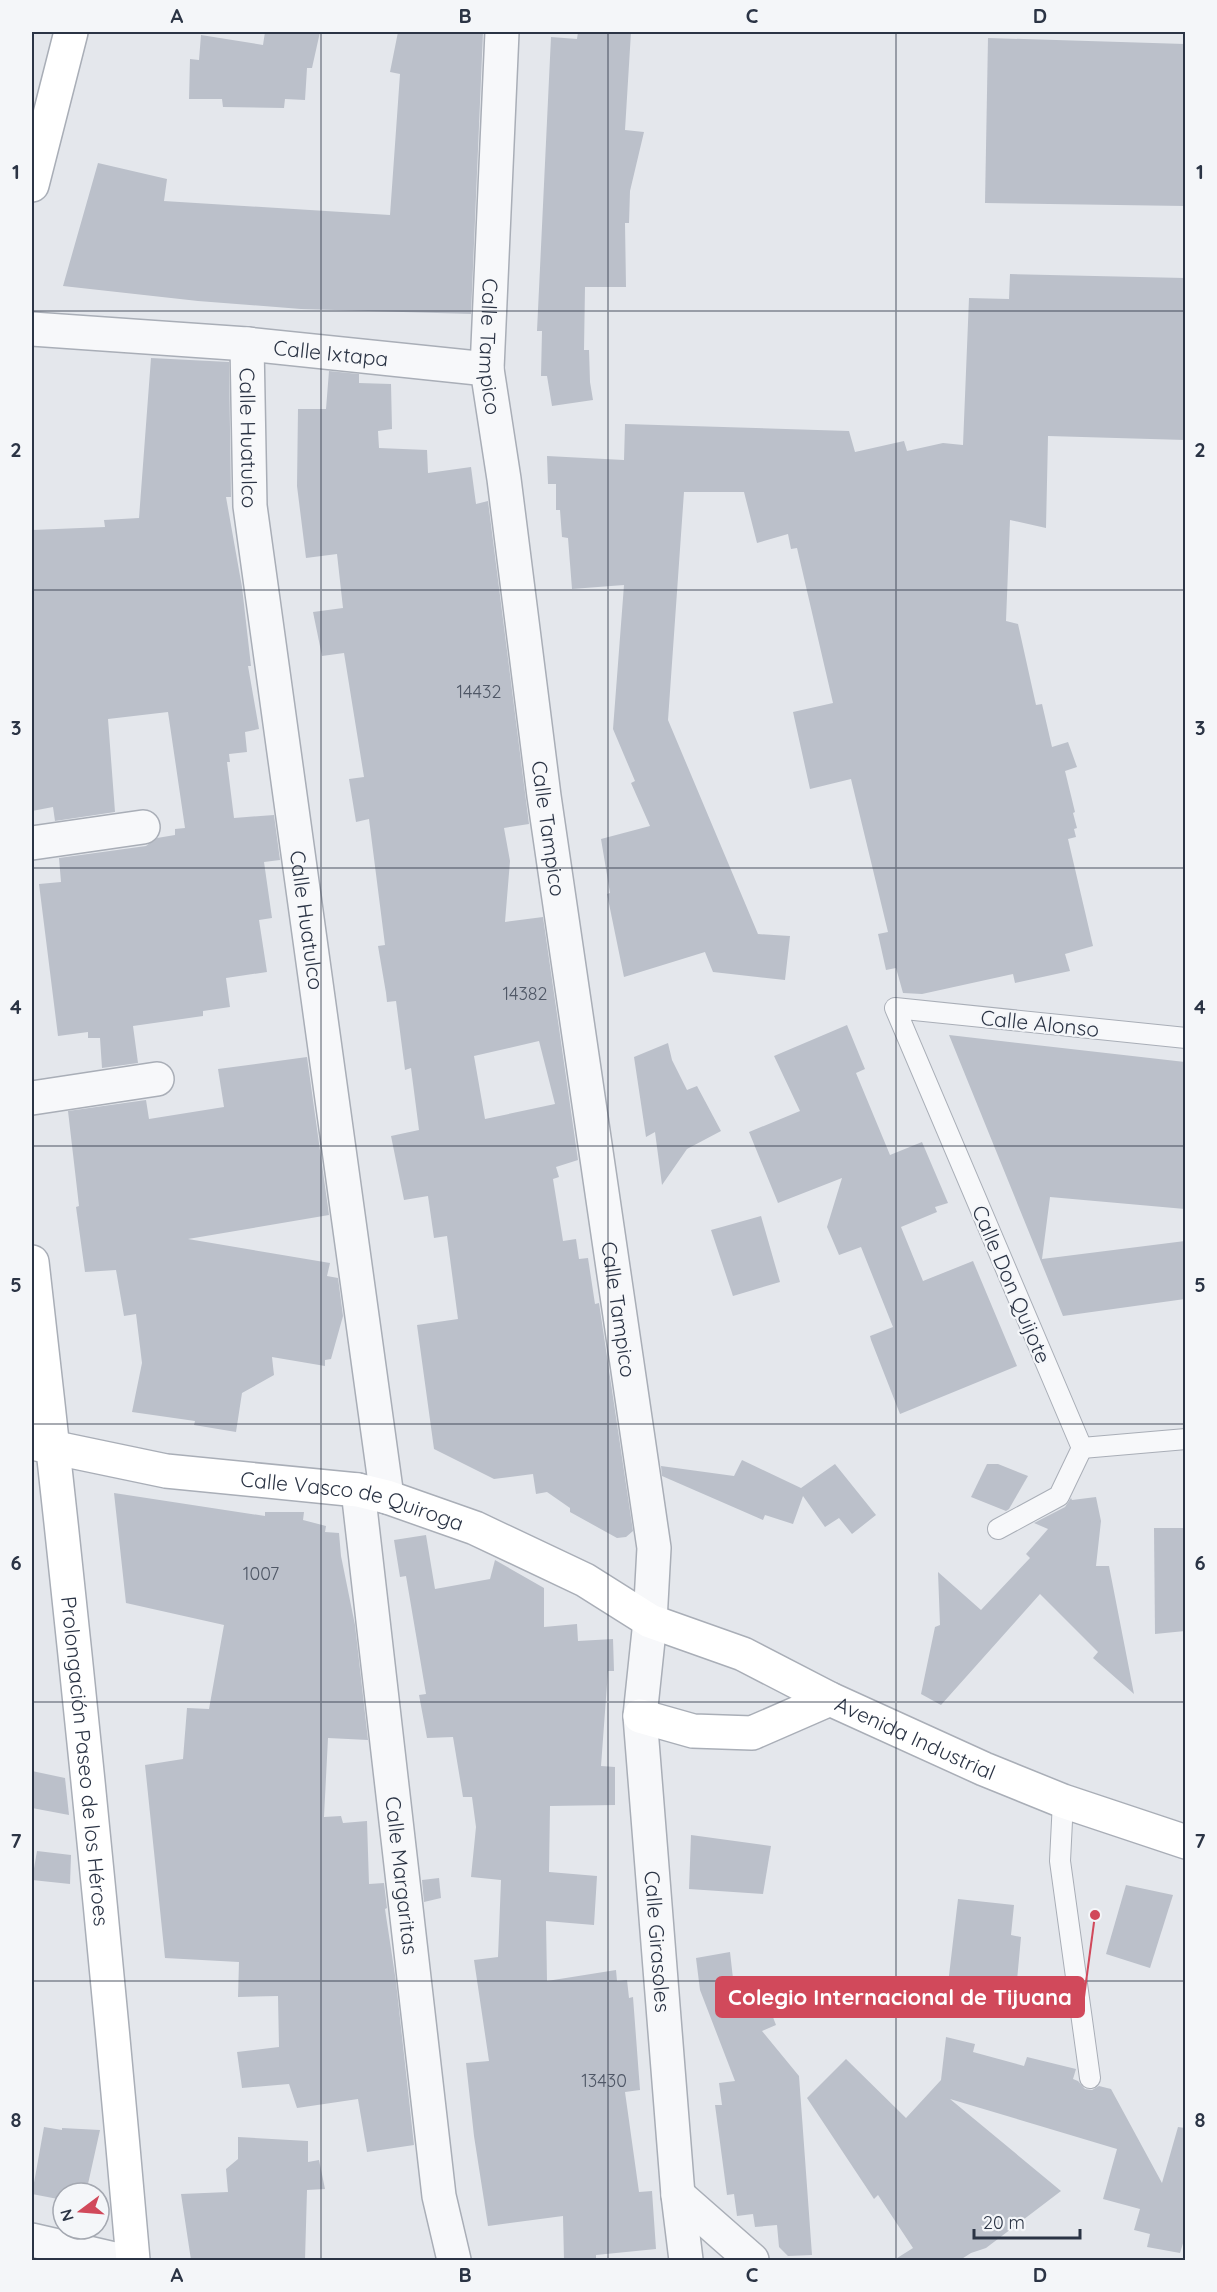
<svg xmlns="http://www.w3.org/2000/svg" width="1217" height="2292" font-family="Quicksand,sans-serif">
<rect width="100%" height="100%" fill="#e4e7ec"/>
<g fill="#bbc0ca" fill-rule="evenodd">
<polygon points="265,32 320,32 312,68 307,68 305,100 285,99 284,108 223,107 222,99 189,99 190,59 199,60 201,35 263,45"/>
<polygon points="398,32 483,32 471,314 301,309 198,301 63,286 98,163 167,179 164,201 390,215 400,74 390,72"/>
<polygon points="578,32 631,32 625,130 644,132 630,191 629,223 625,223 626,287 585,287 584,350 589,350 590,382 593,400 552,406 547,376 541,376 542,331 537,331 551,37 577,39"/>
<polygon points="988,38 1185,44 1185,206 985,203"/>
<polygon points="1010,274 1185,278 1185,440 1048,436 1046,528 1010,520 1006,621 1018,624 1036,705 1042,704 1052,747 1068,742 1077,767 1065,771 1075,812 1073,813 1077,828 1074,829 1076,837 1068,839 1093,946 1065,954 1070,971 1015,983 1013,974 922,994 903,993 896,968 886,970 878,934 888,932 851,779 810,789 793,712 833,703 797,548 791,549 788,534 757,543 744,492 684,492 668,720 758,934 790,936 785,980 713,972 705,952 624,977 607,894 610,893 601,839 650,826 631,783 635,781 613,729 624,585 572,589 568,538 562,537 560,510 556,510 556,484 548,484 547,456 624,460 625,424 849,431 855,452 904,441 907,451 943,443 963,445 969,298 1009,299"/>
<polygon points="151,358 229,362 231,497 226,497 242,587 251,666 248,666 259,729 245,732 247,752 229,754 230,762 227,762 234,818 274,815 280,860 264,862 272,918 259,920 267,972 226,978 230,1007 203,1011 203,1016 133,1026 138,1063 102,1068 100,1038 88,1038 88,1032 58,1036 39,884 61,882 59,858 146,846 157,838 175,835 175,829 185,828 168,712 108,719 115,812 55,821 53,807 32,811 32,530 105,527 104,520 139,518"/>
<path d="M329,371l30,3v9l32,1 1,45 -14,2 1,17 48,2 1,23 43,-6 5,37 12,-3 41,323 -25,4 6,33 -5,61 38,-5 35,243 -22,7 3,10 -6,2 10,62 13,-2 3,20 9,-1 7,46 4,-1 34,228 -7,6 -9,1 -47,-26v-4l-23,-16 -11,2 -3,-20 -39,5 -60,-30 -17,-124 41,-6 -11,-83 -13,2 -6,-42 -24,4 -13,-64 28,-6 -8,-62 -6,2 -9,-69 -9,1 -1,-9 -8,-47 7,-1 -16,-126 -13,3 -7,-43 15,-2 -20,-124 -22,3 -9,-44 30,-4 -6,-54 -31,4 -9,-72 1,-77h28zM539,1041l16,63 -70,15 -11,-63z"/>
<polygon points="847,1025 865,1069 856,1073 890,1155 922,1142 948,1203 935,1207 937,1212 901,1227 923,1281 973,1261 1017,1366 900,1414 871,1340 870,1336 893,1327 861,1247 839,1255 827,1227 842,1178 778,1203 749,1132 800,1111 774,1056"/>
<polygon points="949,1035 1185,1062 1185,1209 1050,1197 1042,1259 1185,1241 1185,1299 1063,1316"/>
<polygon points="668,1043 672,1060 687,1090 697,1086 721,1131 687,1149 662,1185 655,1132 646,1137 634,1057"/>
<polygon points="307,1057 329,1215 188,1239 330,1263 327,1276 338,1278 343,1316 331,1359 325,1360 325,1366 272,1357 274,1375 242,1393 236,1432 194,1425 195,1421 132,1412 142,1363 136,1314 124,1316 116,1270 85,1272 76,1207 79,1206 68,1111 146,1100 149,1119 224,1107 218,1069"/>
<polygon points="761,1216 780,1282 733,1296 711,1230"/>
<polygon points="742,1460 801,1488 835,1464 876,1515 852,1534 839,1518 825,1527 803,1496 793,1524 765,1515 763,1520 662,1476 661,1466 734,1476"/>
<polygon points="987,1464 998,1464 1028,1476 1009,1509 1006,1511 971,1497"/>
<polygon points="114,1493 265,1516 265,1512 304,1512 303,1520 326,1526 325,1532 339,1533 341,1556 355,1625 368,1740 328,1738 324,1817 341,1816 343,1823 367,1821 369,1884 384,1883 387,1908 385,1909 396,1982 414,2145 367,2152 358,2099 297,2108 289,2084 242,2088 237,2052 279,2047 278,1996 238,1997 239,1962 165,1958 145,1765 183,1759 187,1708 209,1709 224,1625 126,1603"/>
<polygon points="1096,1497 1101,1521 1096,1566 1109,1566 1134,1694 1093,1658 1098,1652 1040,1594 941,1705 921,1694 935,1627 940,1625 938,1572 981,1610 1030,1558 1026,1554 1048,1529 1034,1523 1065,1507 1071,1498 1072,1500"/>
<polygon points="1154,1528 1185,1528 1185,1631 1155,1634"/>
<polygon points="426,1535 435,1589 490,1579 495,1560 544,1588 544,1627 577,1624 578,1641 613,1639 614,1671 608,1671 601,1766 615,1767 615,1805 550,1806 549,1872 597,1876 594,1925 546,1921 547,1981 616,1970 617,1981 627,1980 629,1998 633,1997 640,2090 625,2092 639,2192 652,2191 656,2249 596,2255 596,2260 564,2260 563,2216 488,2226 474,2136 466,2063 489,2061 474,1960 498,1957 501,1880 471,1877 476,1827 472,1797 463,1797 453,1737 427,1738 419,1695 426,1694 406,1576 400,1577 394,1540"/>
<polygon points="32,1771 65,1778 69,1815 32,1808"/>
<polygon points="691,1835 771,1846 763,1894 689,1889"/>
<polygon points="37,1851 71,1855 70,1884 32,1880"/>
<polygon points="439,1878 441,1898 424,1902 422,1880"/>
<polygon points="1126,1885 1173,1895 1150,1968 1106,1954"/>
<polygon points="958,1899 1014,1905 1011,1935 1021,1937 1015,2002 950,1997 951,1984 948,1984"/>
<polygon points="730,1952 736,2005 764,1994 776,2025 762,2031 799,2076 812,2255 788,2256 779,2247 777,2225 755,2227 753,2214 737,2216 734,2194 727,2195 715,2105 722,2105 719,2083 735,2081 700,1990 696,1958"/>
<polygon points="946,2037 975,2044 973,2052 1024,2066 1027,2057 1076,2069 1073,2079 1078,2081 1085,2089 1092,2090 1099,2086 1111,2089 1162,2183 1178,2127 1185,2128 1185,2237 1180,2253 1147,2247 1150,2234 1134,2230 1140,2209 1103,2199 1117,2149 950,2099 1061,2191 986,2248 971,2253 960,2260 894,2260 913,2248 878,2195 874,2199 807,2098 846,2059 906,2118 941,2080"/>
<polygon points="44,2127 62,2130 62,2128 100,2130 86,2193 63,2193 63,2200 32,2194"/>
<polygon points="238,2137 308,2141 308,2162 319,2160 325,2189 307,2190 305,2260 191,2260 181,2194 228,2192 226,2169 238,2159"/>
</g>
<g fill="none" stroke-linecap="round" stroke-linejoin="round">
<g stroke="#a9aeb7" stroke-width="22">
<g id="lane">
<polyline points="1082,1448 1186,1439"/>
<polyline points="998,1529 1059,1496 1082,1448 895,1008 1186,1038"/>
<polyline points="1063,1801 1060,1861 1090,2078"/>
</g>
</g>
<g stroke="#a9aeb7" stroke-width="36">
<g id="street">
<path id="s1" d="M502,32l-15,337 17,110 40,317 110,752 -4,73 -10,95 38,479 8,65"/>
<path id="s2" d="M32,329l215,15 240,25"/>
<path id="s3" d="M247,344l3,162 137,991"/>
<polyline points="32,843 143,827"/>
<polyline points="32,1098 157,1079"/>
<path id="s4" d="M358,1490l81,706 15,64"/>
<polyline points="678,2195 752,2260"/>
<polyline points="32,2240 119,2260"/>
</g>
</g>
<g stroke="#a9aeb7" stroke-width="36">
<g id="secondary">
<polyline points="32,185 71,32"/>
<path id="s5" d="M32,1262c38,332 72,665 101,998"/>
<path id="s6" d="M32,1443l134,28 192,19 29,7 88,31 110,52 65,41 93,33 87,45 154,70 79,32 123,41"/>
<polyline points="640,1716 693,1731 752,1733 830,1699"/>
</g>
</g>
<use href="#lane" stroke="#f7f8fa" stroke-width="20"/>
<use href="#street" stroke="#f7f8fa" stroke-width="33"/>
<use href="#secondary" stroke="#fff" stroke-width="33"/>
</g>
<path fill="none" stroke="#2b3445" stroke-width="1.5" stroke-opacity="0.55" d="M321,32v2228M608,32v2228M896,32v2228M32,311h1154M32,590h1154M32,868h1154M32,1146h1154M32,1424h1154M32,1702h1154M32,1981h1154"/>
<g text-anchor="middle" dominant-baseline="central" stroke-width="4.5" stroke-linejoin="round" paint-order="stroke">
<g font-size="18" fill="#4f5766">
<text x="479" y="691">14432</text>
<text x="525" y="993">14382</text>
<text x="261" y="1573">1007</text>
<text x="604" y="2080">13430</text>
</g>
<g font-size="21" fill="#2b3445" stroke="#f4f6f9">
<text stroke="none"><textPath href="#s1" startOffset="315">Calle Tampico</textPath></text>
<text stroke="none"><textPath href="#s2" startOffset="300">Calle Ixtapa</textPath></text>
<text stroke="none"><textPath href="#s3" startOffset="94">Calle Huatulco</textPath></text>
<text stroke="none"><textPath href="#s1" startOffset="801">Calle Tampico</textPath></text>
<text stroke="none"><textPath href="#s3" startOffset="580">Calle Huatulco</textPath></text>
<text transform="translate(1040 1023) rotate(6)">Calle Alonso</text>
<text transform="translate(1012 1284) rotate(67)">Calle Don Quijote</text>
<text stroke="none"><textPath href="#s1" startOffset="1287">Calle Tampico</textPath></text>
<text stroke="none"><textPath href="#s6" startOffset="326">Calle Vasco de Quiroga</textPath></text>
<text stroke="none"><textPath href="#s6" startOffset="942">Avenida Industrial</textPath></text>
<text stroke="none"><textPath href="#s5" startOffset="502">Prolongación Paseo de los Héroes</textPath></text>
<text stroke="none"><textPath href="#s4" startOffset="388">Calle Margaritas</textPath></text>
<text stroke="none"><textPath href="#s1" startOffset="1923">Calle Girasoles</textPath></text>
</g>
</g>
<path fill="none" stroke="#d1495b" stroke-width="2" d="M1095 1915L1084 1997"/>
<circle fill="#d1495b" stroke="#f4f6f9" stroke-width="2" cx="1095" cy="1915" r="6"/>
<rect fill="#d1495b" stroke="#d1495b" stroke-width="2" x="716" y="1977" width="368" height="40" rx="6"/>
<g font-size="22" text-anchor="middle" font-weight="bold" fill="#fff">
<text x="900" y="2005">Colegio Internacional de Tijuana</text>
</g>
<rect width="1217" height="2292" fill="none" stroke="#f4f6f9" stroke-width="66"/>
<g transform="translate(81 2211) rotate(254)"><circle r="28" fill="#f4f6f9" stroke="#a4a8b1" stroke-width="1.5"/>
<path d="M0-4.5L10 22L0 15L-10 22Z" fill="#d1495b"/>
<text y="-9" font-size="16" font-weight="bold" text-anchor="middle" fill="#2b3445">N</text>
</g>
<path d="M974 2229v9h106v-9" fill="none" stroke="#2b3445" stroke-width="3"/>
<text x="983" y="2229" font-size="18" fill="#2b3445" stroke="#f4f6f9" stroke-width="4.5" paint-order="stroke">20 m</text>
<rect x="33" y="33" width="1151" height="2226" fill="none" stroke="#2b3445" stroke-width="2"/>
<g font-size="20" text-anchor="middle" font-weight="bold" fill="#2b3445">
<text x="177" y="23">A</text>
<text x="465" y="23">B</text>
<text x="752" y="23">C</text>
<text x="1040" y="23">D</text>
<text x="16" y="179">1</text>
<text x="1200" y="179">1</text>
<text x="16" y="457">2</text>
<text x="1200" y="457">2</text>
<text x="16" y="735">3</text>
<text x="1200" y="735">3</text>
<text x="16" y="1014">4</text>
<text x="1200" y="1014">4</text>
<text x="16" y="1292">5</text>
<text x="1200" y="1292">5</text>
<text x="16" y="1570">6</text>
<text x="1200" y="1570">6</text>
<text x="16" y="1848">7</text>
<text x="1200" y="1848">7</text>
<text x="16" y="2127">8</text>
<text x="1200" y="2127">8</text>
<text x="177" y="2282">A</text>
<text x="465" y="2282">B</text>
<text x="752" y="2282">C</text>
<text x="1040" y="2282">D</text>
</g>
</svg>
